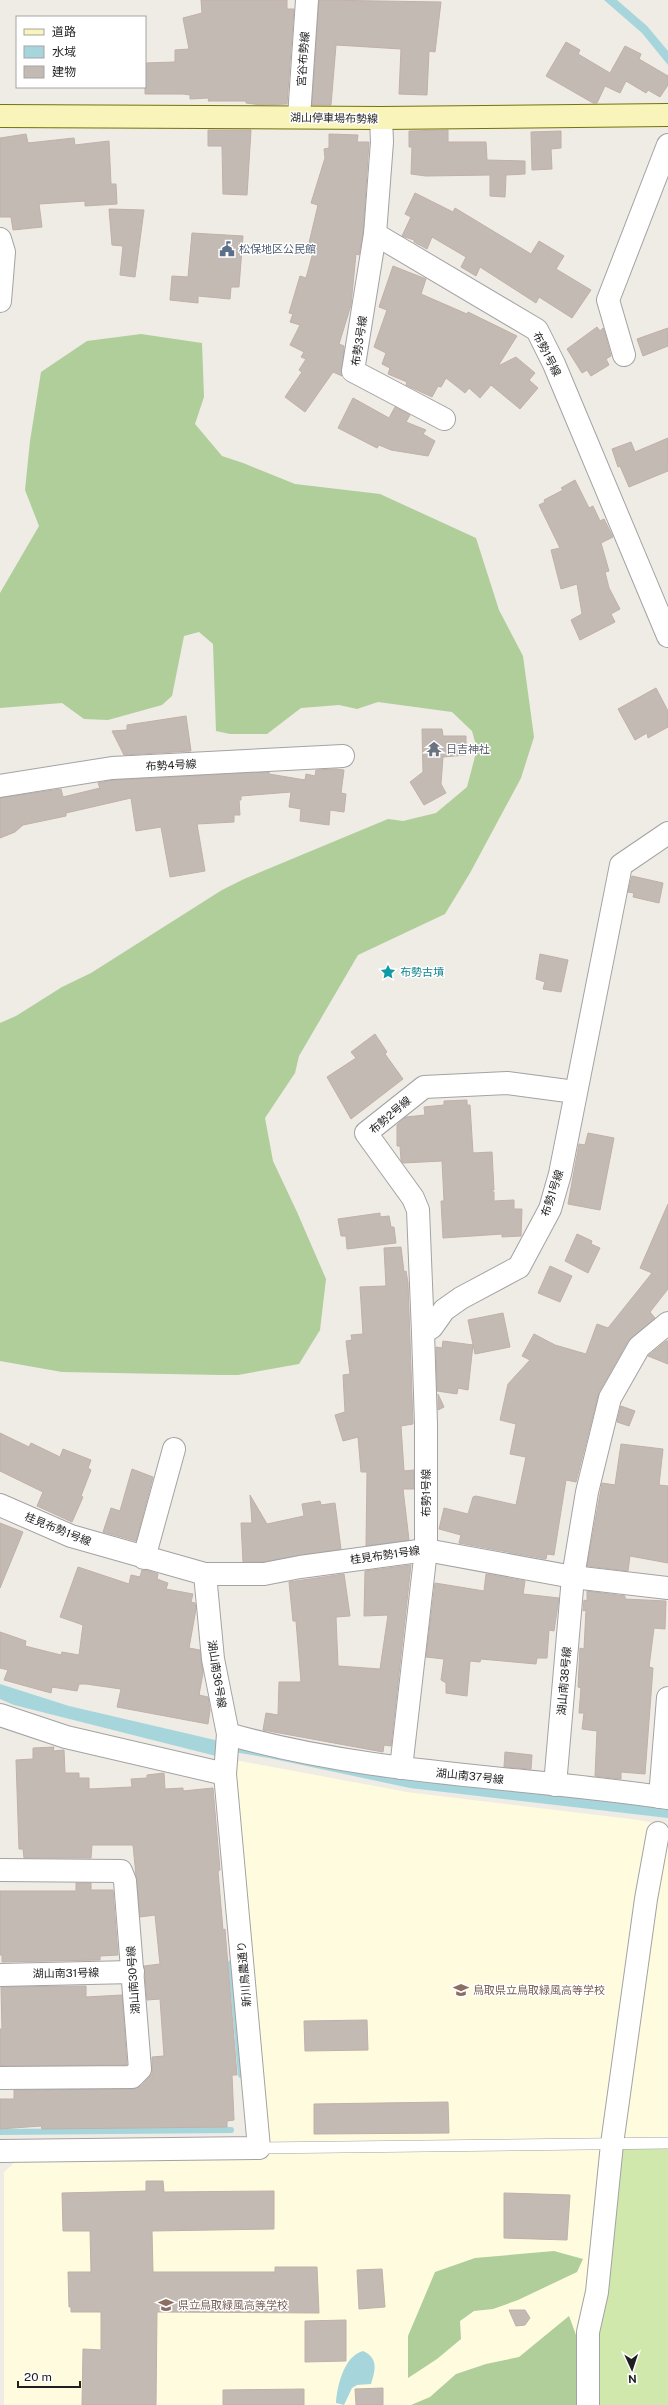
<svg xmlns="http://www.w3.org/2000/svg" width="668" height="2405" font-family="'Public Sans','Noto Sans JP',sans-serif">
<rect width="100%" height="100%" fill="#efebe5"/>
<polygon fill="#fefbdf" points="235,1760 407,1792 639,1820 668,1826 668,2405 4,2405 4,2172 19,2158 267,2155"/>
<polygon fill="#d0e8ac" points="620,2149 668,2149 668,2405 593,2405 592,2394"/>
<g fill="#afce9a">
<polygon points="141,334 202,343 204,397 195,424 222,456 243,463 295,484 380,494 476,538 499,610 523,656 534,737 521,778 470,873 445,914 358,955 299,1056 295,1073 265,1118 273,1161 297,1212 326,1279 320,1330 299,1364 238,1375 221,1375 62,1372 0,1361 0,1023 16,1016 62,987 91,973 222,890 244,879 388,819 403,821 436,813 467,787 477,749 472,731 452,712 378,702 357,709 339,705 301,708 267,734 230,734 216,731 213,644 199,632 184,636 172,696 162,705 108,720 84,719 62,703 0,708 0,593 39,526 25,490 30,441 41,372 87,341"/>
<polygon points="554,2251 583,2259 577,2272 518,2300 493,2309 474,2311 460,2321 461,2339 437,2359 408,2378 408,2336 435,2272 475,2258"/>
<polygon points="569,2316 579,2343 583,2405 411,2405 430,2397 456,2374 486,2364 519,2357"/>
</g>
<g fill="#a6d6dc">
<polygon points="604,0 617,0 647,26 668,51 668,65 642,33"/>
<polygon points="0,1684 69,1706 215,1740 668,1804 668,1818 410,1788 269,1758 234,1752 216,1756 14,1705 0,1699"/>
<path d="M363,2351c15,7 13,18 8,33l-14,1 -5,3 -8,17 -8,-2c1,-17 8,-47 27,-52z"/>
</g>
<g fill="none" stroke-linecap="round" stroke-linejoin="round">
<g stroke="#a6d6dc" stroke-width="6">
<polyline points="231,1963 241,2075"/>
<polyline points="0,2132 231,2130"/>
</g>
</g>
<g fill="#c4bab4" stroke="#c1b0a8">
<polygon points="201,0 287,0 287,9 294,9 287,104 261,105 246,103 246,101 208,101 209,98 190,99 190,95 183,94 145,94 145,63 175,62 175,50 189,49 183,18 202,13"/>
<polygon points="319,0 441,2 435,52 429,51 427,95 399,94 401,49 336,45 331,105 312,105"/>
<polygon points="566,42 580,50 578,54 610,73 625,46 641,54 639,59 668,76 668,85 660,97 648,90 646,93 626,81 620,93 605,86 597,103 593,103 546,76"/>
<polygon points="208,130 251,130 247,195 223,194 222,146 208,146"/>
<polygon points="448,130 448,142 486,142 487,160 525,161 525,174 506,175 505,197 490,196 490,175 426,176 411,174 412,147 409,147 409,131"/>
<polygon points="561,131 561,148 551,149 552,169 532,170 531,132"/>
<polygon points="26,134 28,143 74,138 75,145 109,141 111,184 116,184 117,204 85,206 85,201 39,204 42,227 13,230 11,217 0,217 0,138"/>
<polygon points="329,134 358,135 357,142 369,142 363,233 359,255 356,254 351,305 339,344 344,346 342,376 333,372 305,412 285,397 302,372 299,370 306,359 301,357 304,352 290,345 300,325 290,322 293,314 289,313 300,276 306,278 315,245 309,243 318,205 311,203 325,158 324,149 329,148"/>
<polygon points="415,193 453,212 455,208 531,254 539,241 564,256 556,269 591,290 572,318 539,297 536,303 480,267 476,276 461,267 466,257 432,237 427,249 414,242 414,240 402,236 411,217 405,214"/>
<polygon points="109,209 144,210 135,277 120,275 123,246 112,245"/>
<polygon points="192,233 243,236 239,287 231,287 230,299 198,296 198,303 170,300 172,276 188,277"/>
<polygon points="393,266 426,279 421,294 467,314 468,312 517,336 498,366 516,357 535,373 529,380 538,388 520,409 491,385 480,398 469,388 465,393 446,378 441,387 438,386 432,397 406,385 407,382 388,374 390,368 382,364 386,353 374,347 387,310 379,307"/>
<polygon points="597,327 600,331 603,328 604,330 611,356 606,359 609,365 591,376 587,370 582,373 567,349"/>
<polygon points="668,328 668,346 643,356 637,339"/>
<polygon points="353,398 389,418 395,407 410,415 406,422 426,430 423,434 435,441 428,456 391,450 379,445 377,448 338,428"/>
<polygon points="668,438 668,471 629,487 620,466 618,467 612,449 631,442 635,452"/>
<polygon points="575,480 589,508 593,506 600,521 604,519 613,537 601,543 609,571 605,572 609,588 620,609 611,614 615,622 580,640 571,620 582,614 577,584 561,589 551,550 560,548 539,505 545,502 544,500 563,490 561,488"/>
<polygon points="656,688 668,711 668,727 648,738 647,733 635,740 618,709"/>
<polygon points="186,716 191,751 124,755 112,731 127,730 127,725"/>
<polygon points="422,729 442,729 443,736 466,736 466,755 443,757 441,784 446,793 424,805 410,782 423,772"/>
<polygon points="336,769 344,770 341,793 346,794 344,812 330,810 329,825 300,821 301,809 289,807 291,792 241,796 241,800 239,800 240,815 234,815 234,822 197,824 205,871 170,877 161,827 136,831 131,798 66,813 66,816 23,825 15,832 0,838 0,798 61,789 63,797 100,788 98,783 113,780 269,772 269,774 305,780 306,774 315,776 316,770"/>
<polygon points="632,876 663,883 659,903 633,897 634,893 628,892"/>
<polygon points="540,954 568,960 561,992 543,989 545,982 536,979"/>
<polygon points="375,1034 387,1052 385,1054 403,1079 351,1119 327,1077 356,1058 351,1052"/>
<polygon points="467,1100 467,1105 470,1105 473,1153 492,1152 494,1190 490,1190 494,1192 494,1201 514,1200 514,1209 522,1209 521,1236 502,1237 502,1234 443,1238 441,1201 444,1201 442,1161 403,1163 401,1160 400,1146 397,1146 397,1125 406,1117 425,1115 424,1107 444,1105 444,1101"/>
<polygon points="588,1133 614,1138 600,1210 568,1204 579,1144 585,1145"/>
<polygon points="668,1204 668,1289 650,1312 655,1318 628,1341 599,1392 576,1482 566,1480 554,1555 547,1554 546,1559 459,1543 461,1535 439,1529 444,1508 468,1514 473,1497 476,1496 516,1505 526,1457 510,1454 516,1424 500,1420 508,1384 530,1360 522,1356 534,1334 555,1345 586,1354 597,1324 608,1328 652,1273 640,1268"/>
<polygon points="380,1213 380,1217 389,1216 391,1227 394,1227 396,1243 347,1249 346,1236 341,1236 338,1219"/>
<polygon points="577,1234 592,1241 591,1244 600,1248 588,1273 565,1261"/>
<polygon points="401,1247 404,1272 406,1271 408,1283 413,1424 401,1426 404,1471 414,1470 414,1489 403,1489 409,1540 366,1546 367,1472 361,1472 358,1437 343,1441 335,1415 345,1412 343,1375 350,1374 346,1341 352,1340 351,1335 363,1334 360,1287 386,1286 384,1248"/>
<polygon points="550,1266 572,1276 560,1302 538,1293"/>
<polygon points="503,1313 510,1347 475,1354 468,1320"/>
<polygon points="443,1341 473,1345 468,1390 458,1388 457,1394 437,1391 436,1347 442,1348"/>
<polygon points="666,1341 668,1341 668,1364 648,1356"/>
<polygon points="438,1394 444,1407 438,1410"/>
<polygon points="621,1406 635,1411 629,1426 617,1422"/>
<polygon points="0,1433 29,1447 31,1443 60,1457 63,1449 91,1460 88,1468 91,1470 81,1496 83,1497 72,1522 37,1506 43,1492 0,1471"/>
<polygon points="621,1444 663,1449 659,1485 668,1486 668,1563 630,1556 628,1571 587,1566 602,1483 615,1485"/>
<polygon points="132,1469 153,1477 136,1541 103,1532 111,1508 120,1511"/>
<polygon points="250,1495 267,1524 304,1516 302,1504 320,1501 321,1505 335,1503 341,1549 263,1562 243,1562 241,1523 252,1523"/>
<polygon points="0,1523 23,1532 0,1588"/>
<polygon points="411,1565 391,1746 384,1745 383,1752 263,1730 266,1713 278,1715 279,1682 301,1682 296,1621 293,1621 289,1582 344,1574 350,1616 336,1617 338,1666 380,1669 388,1615 364,1616 365,1571"/>
<polygon points="78,1567 129,1584 131,1575 140,1577 142,1570 146,1570 158,1574 157,1579 168,1583 166,1589 193,1594 191,1602 195,1603 196,1609 189,1648 200,1650 203,1673 199,1695 208,1697 210,1710 208,1724 117,1707 121,1689 86,1684 79,1684 77,1691 52,1687 51,1693 4,1680 8,1670 0,1668 0,1632 26,1641 25,1646 61,1655 62,1652 79,1655 83,1625 60,1617"/>
<polygon points="486,1574 525,1581 523,1594 559,1598 554,1631 549,1630 547,1658 537,1658 536,1664 481,1659 480,1662 470,1661 467,1696 446,1693 446,1683 441,1680 444,1659 426,1657 435,1583 484,1591"/>
<polygon points="587,1591 625,1596 625,1599 666,1601 665,1629 654,1628 649,1667 653,1668 645,1774 621,1772 621,1779 595,1776 597,1731 582,1729 584,1713 579,1713 581,1688 578,1687 580,1648 584,1649 586,1610 583,1611 584,1600 587,1601"/>
<polygon points="54,1747 53,1751 64,1750 65,1773 79,1773 79,1778 89,1778 89,1789 132,1787 131,1779 147,1778 147,1775 164,1773 165,1789 183,1788 183,1791 213,1788 220,1870 218,1871 223,1930 225,1929 237,2075 232,2075 234,2120 227,2121 227,2127 42,2129 41,2126 0,2129 0,2099 14,2099 14,2090 133,2089 141,2086 152,2074 152,2057 164,2056 160,1999 147,2000 144,1966 160,1964 155,1915 140,1917 133,1845 92,1845 91,1858 24,1858 23,1849 19,1849 16,1760 33,1759 33,1748"/>
<polygon points="505,1752 532,1755 531,1769 504,1767"/>
<polygon points="76,1883 91,1883 91,1890 113,1890 118,1955 100,1956 100,1960 2,1962 2,1955 0,1955 0,1891 76,1891"/>
<polygon points="86,1986 86,1997 122,1995 127,2065 0,2066 0,2029 2,2029 1,1987"/>
<polygon points="367,2020 368,2050 305,2051 304,2021"/>
<polygon points="448,2102 449,2133 314,2134 314,2104"/>
<polygon points="146,2181 163,2181 164,2192 274,2191 274,2229 152,2231 153,2272 275,2272 275,2267 317,2267 319,2313 157,2312 156,2405 82,2405 83,2349 101,2350 101,2312 71,2312 71,2307 69,2307 68,2272 91,2272 90,2231 63,2231 62,2193 146,2191"/>
<polygon points="504,2193 570,2195 567,2240 504,2238"/>
<polygon points="382,2269 385,2307 359,2309 357,2270"/>
<polygon points="509,2310 525,2310 530,2318 525,2325 516,2326"/>
<polygon points="346,2320 346,2361 305,2362 305,2321"/>
<polygon points="383,2388 383,2405 356,2405 355,2389"/>
<polygon points="304,2389 304,2405 223,2405 223,2390"/>
</g>
<g fill="none" stroke-linecap="round" stroke-linejoin="round">
<g stroke="#a3a3a3" stroke-width="12">
<polyline id="lane" points="259,2148 668,2143"/>
</g>
<g stroke="#a3a3a3" stroke-width="24">
<g id="street">
<polyline points="299,117 307,0"/>
<polyline points="381,118 382,142 375,234 537,330 554,364 668,636"/>
<polyline points="375,234 353,371 444,419"/>
<polyline points="0,239 4,252 0,301"/>
<polyline points="624,355 608,300 668,145"/>
<polyline points="0,786 112,768 343,756"/>
<polyline points="423,1333 418,1210 413,1198 366,1133 424,1087 507,1083 575,1092"/>
<polyline points="0,1505 71,1536 205,1574 264,1574 300,1567 426,1550 573,1577 668,1588"/>
<polyline points="144,1558 174,1449"/>
<polyline points="205,1574 213,1659 228,1734 225,1774"/>
<polyline points="0,1715 66,1737 225,1774 259,2148 0,2151"/>
<path d="M228,1734c143,41 293,42 440,64"/>
<polyline points="401,1768 426,1550 426,1424 423,1333 432,1327 444,1310 461,1298 519,1267 550,1209 560,1174 621,865 668,833"/>
<polyline points="555,1785 573,1577 587,1492 610,1398 639,1347 668,1323"/>
<polyline points="660,1797 668,1698"/>
<polyline points="0,1870 121,1871 125,1881 140,2069 132,2077 0,2078"/>
<polyline points="0,1975 133,1972"/>
<polyline points="588,2405 588,2332 597,2292 612,2144 646,1899 658,1833"/>
</g>
</g>
<g stroke="#747407" stroke-width="24">
<polyline id="secondary" points="0,116 381,118 668,115"/>
</g>
<use href="#lane" stroke="#fff" stroke-width="11"/>
<use href="#street" stroke="#fff" stroke-width="22"/>
<use href="#secondary" stroke="#f8f4ba" stroke-width="22"/>
</g>
<defs>
<g id="civic-bare" transform="scale(1.2)"><path d="M-.6-6.5H3V-4.5H.6V-3L4-1V1h2V6H-6V1h2V-1L-.6-3ZM-1.2 2.5V6h2.4V2.5Z" fill="#5c6f8a" stroke="#fff" stroke-width="2.5" paint-order="stroke"/></g>
<g id="temple-bare" transform="scale(1.2)"><path d="M0-6L5-2H3V0L6.5 2.5H4V6H1.5V3h-3V6H-4V2.5H-6.5L-3 0V-2H-5Z" fill="#6b7280" stroke="#fff" stroke-width="2.5" paint-order="stroke"/></g>
<g id="sight-bare" transform="scale(1.2)"><path d="M0-6L1.8-2.2L6-1.7L2.9 1.2L3.7 5.4L0 3.3L-3.7 5.4L-2.9 1.2L-6-1.7L-1.8-2.2Z" fill="#0f9aa8" stroke="#fff" stroke-width="2.5" paint-order="stroke"/></g>
<g id="school-bare" transform="scale(1.2)"><path d="M0-5L7-2L0 1L-7-2ZM-4 1L0 2.5L4 1V4Q0 6-4 4Z" fill="#8d6e63" stroke="#fff" stroke-width="2.5" paint-order="stroke"/></g>
</defs>
<g fill-rule="evenodd">
<use href="#civic-bare" x="227" y="249"/>
<use href="#temple-bare" x="434" y="749"/>
<use href="#sight-bare" x="388" y="972"/>
<use href="#school-bare" x="461" y="1990"/>
<use href="#school-bare" x="166" y="2305"/>
</g>
<g text-anchor="middle" dominant-baseline="central" stroke-width="3" stroke-linejoin="round" paint-order="stroke">
<g font-size="11" fill="#1f1f1f" stroke="#fff">
<text transform="translate(303 59) rotate(-86)">宮谷布勢線</text>
<text transform="translate(334 118) rotate(1)">湖山停車場布勢線</text>
<text transform="translate(359 341) rotate(-81)">布勢3号線</text>
<text transform="translate(547 354) rotate(63)">布勢1号線</text>
<text transform="translate(171 765) rotate(-3)">布勢4号線</text>
<text transform="translate(390 1115) rotate(-41)">布勢2号線</text>
<text transform="translate(552 1193) rotate(-72)">布勢1号線</text>
<text transform="translate(426 1493) rotate(-90)">布勢1号線</text>
<text transform="translate(58 1529) rotate(22)">桂見布勢1号線</text>
<text transform="translate(385 1555) rotate(-8)">桂見布勢1号線</text>
<text transform="translate(217 1674) rotate(81)">湖山南36号線</text>
<text transform="translate(564 1681) rotate(-85)">湖山南38号線</text>
<text transform="translate(470 1776) rotate(6)">湖山南37号線</text>
<text transform="translate(66 1973) rotate(-1)">湖山南31号線</text>
<text transform="translate(244 1974) rotate(-95)">新川鳥農通り</text>
<text transform="translate(133 1980) rotate(-94)">湖山南30号線</text>
</g>
<g font-size="11" fill="#4e5e75" stroke="#fff" text-anchor="start">
<text x="239" y="249">松保地区公民館</text>
</g>
<g font-size="11" fill="#5b616d" stroke="#fff" text-anchor="start">
<text x="446" y="749">日吉神社</text>
</g>
<g font-size="11" fill="#0d838f" stroke="#fff" text-anchor="start">
<text x="400" y="972">布勢古墳</text>
</g>
<g font-size="11" fill="#785e54" stroke="#fff" text-anchor="start">
<text x="473" y="1990">鳥取県立鳥取緑風高等学校</text>
<text x="178" y="2305">県立鳥取緑風高等学校</text>
</g>
</g>
<rect x="16" y="16" width="130" height="72" fill="#ffffff" stroke="#a5a5a5"/>
<rect x="24" y="29" width="20" height="6" fill="#f8f4ba" stroke="#a5a5a5"/>
<text x="52" y="36" font-size="12" fill="#1f1f1f">道路</text>
<rect x="24" y="46" width="20" height="12" fill="#a6d6dc" stroke="#a5a5a5"/>
<text x="52" y="56" font-size="12" fill="#1f1f1f">水域</text>
<rect x="24" y="66" width="20" height="12" fill="#c4bab4" stroke="#a5a5a5"/>
<text x="52" y="76" font-size="12" fill="#1f1f1f">建物</text>
<g transform="translate(632 2369) rotate(177)" stroke="#ffffff" stroke-width="3" paint-order="stroke">
<path d="M0-3L7 15L0 10L-7 15Z" fill="#1f1f1f"/>
<text y="-6" font-size="11" font-weight="bold" text-anchor="middle" fill="#1f1f1f">N</text>
</g>
<path d="M18 2381v6h62v-6" fill="none" stroke="#1f1f1f" stroke-width="2"/>
<text x="24" y="2381" font-size="12" fill="#1f1f1f" stroke="#ffffff" stroke-width="3" paint-order="stroke">20 m</text>
</svg>
